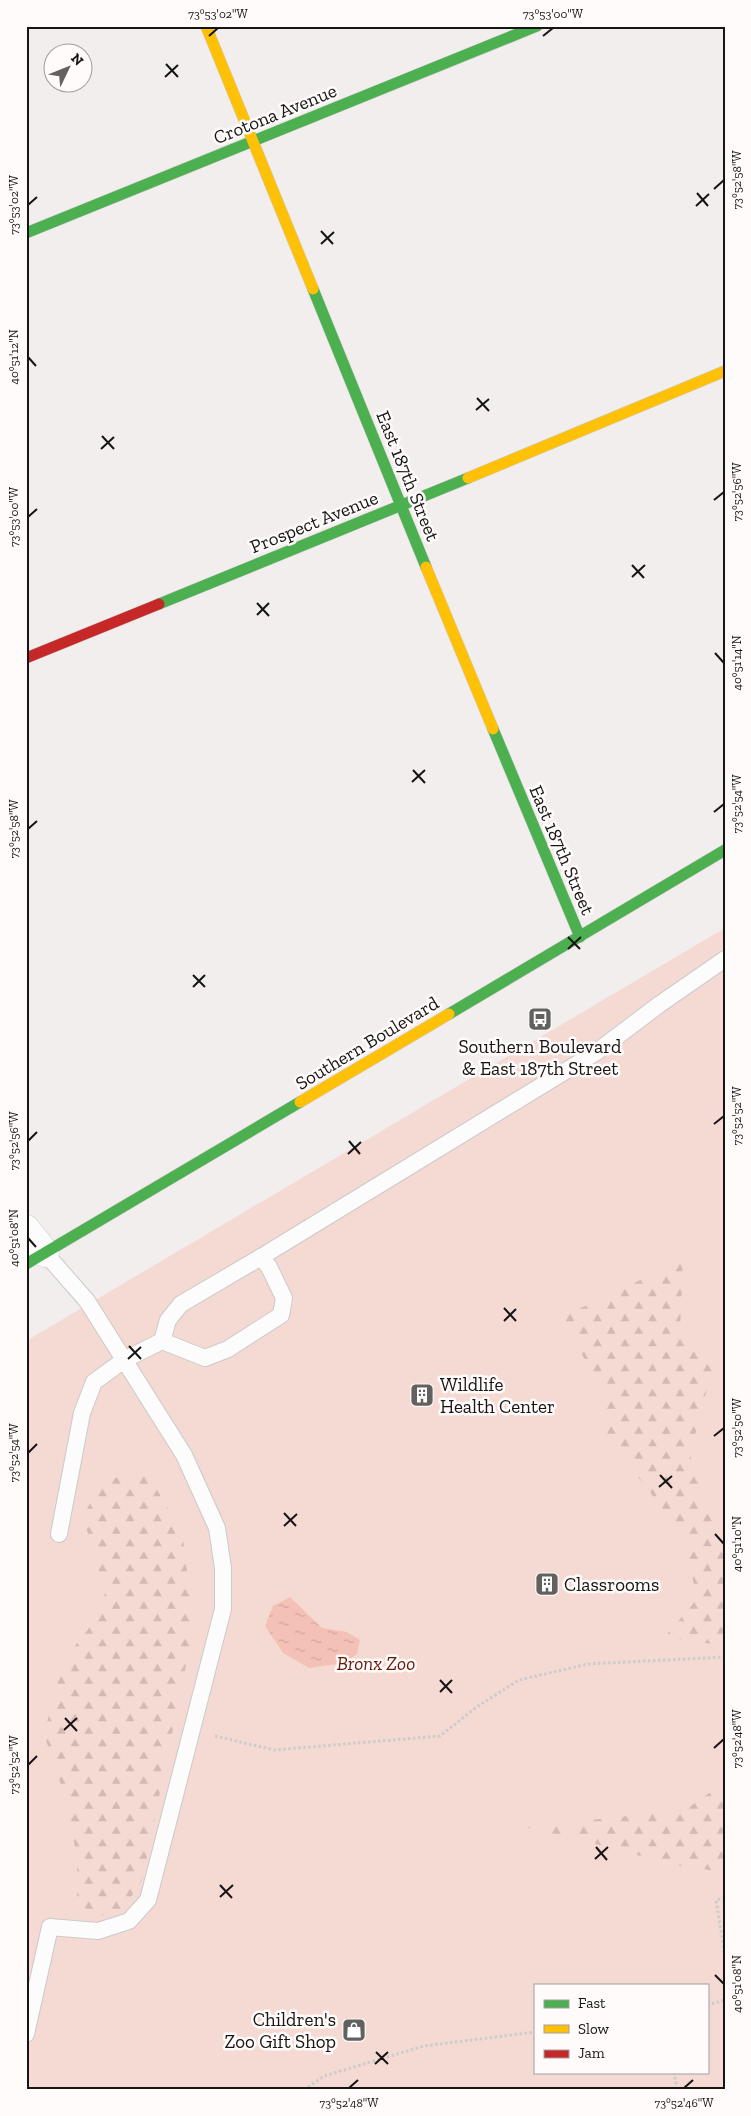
<svg xmlns="http://www.w3.org/2000/svg" width="751" height="2116" font-family="'Zilla Slab',serif">
<defs>
<pattern id="forest-firs" width="22" height="20" patternUnits="userSpaceOnUse" patternTransform="scale(1.25)"><rect width="22" height="20" fill="#f5d9d3"/><path d="M5 1l3.5 6h-7zM16 11l3.5 6h-7z" fill="#d1b9b4"/></pattern>
<pattern id="water-ripples" width="26" height="14" patternUnits="userSpaceOnUse" patternTransform="scale(1.25)"><rect width="26" height="14" fill="#f4c1b6"/><path d="M2 4q2-2 4 0t4 0M15 11q2-2 4 0t4 0" fill="none" stroke="#d0a59c"/></pattern>
</defs>
<rect width="100%" height="100%" fill="#f1eeed"/>
<path fill="#f5d9d3" fill-rule="evenodd" d="M725,928v1162h-699v-749zM535,1985h172v87h-172z"/>
<g fill="url(#forest-firs)">
<polygon points="683,1260 680,1330 712,1370 690,1454 717,1537 725,1542 725,1642 721,1645 664,1638 697,1599 684,1538 644,1484 608,1443 606,1405 564,1316"/>
<polygon points="146,1472 182,1531 194,1626 142,1880 122,1911 107,1917 77,1905 77,1856 62,1788 44,1734 63,1661 101,1613 105,1593 83,1516 103,1480"/>
<polygon points="725,1782 725,1872 672,1865 609,1847 524,1827 685,1810"/>
</g>
<polygon fill="url(#water-ripples)" points="290,1597 322,1628 347,1632 360,1640 357,1654 344,1663 309,1668 283,1653 265,1626 273,1606"/>
<g fill="none" stroke-linecap="round" stroke-linejoin="round">
<g stroke="#cccac9" stroke-width="18">
<g id="lane">
<polyline points="162,1341 168,1320 181,1304 261,1257"/>
<polyline points="59,1534 82,1413 94,1382 124,1360 162,1341 205,1358 228,1349 281,1315 284,1298 269,1267 261,1257 595,1053 660,1004 725,959"/>
<polyline points="26,2034 50,1927 98,1931 129,1921 148,1900 223,1609 223,1568 217,1528 184,1455 87,1301 45,1253"/>
</g>
</g>
<g stroke="#cccac9" stroke-width="29">
<polyline id="street" points="26,1229 45,1253"/>
</g>
<g stroke="#cccac9" stroke-width="12">
<g id="fast">
<polyline points="26,233 537,26"/>
<polyline points="313,289 426,567"/>
<polyline points="159,604 468,478"/>
<polyline points="493,729 580,937"/>
<polyline points="449,1014 725,850"/>
<polyline points="26,1264 300,1102"/>
</g>
</g>
<g stroke="#cccac9" stroke-width="12">
<g id="slow">
<polyline points="206,26 313,289"/>
<polyline points="468,478 725,371"/>
<polyline points="426,567 493,729"/>
<polyline points="300,1102 449,1014"/>
</g>
</g>
<g stroke="#cccac9" stroke-width="12">
<polyline id="jam" points="26,658 159,604"/>
</g>
<g stroke="#cccccb" stroke-width="3" stroke-dasharray="2.5 2.5" stroke-linecap="butt">
<polyline points="215,1736 274,1750 440,1736 478,1706 519,1680 588,1664 725,1657"/>
<polyline points="725,1898 716,1900 725,1955"/>
<polyline points="707,2005 725,2000"/>
<polyline points="674,2072 677,2090"/>
<polyline points="304,2090 324,2076 424,2046 535,2032"/>
</g>
<use href="#lane" stroke="#fdfcfc" stroke-width="16"/>
<use href="#street" stroke="#fdfcfc" stroke-width="28"/>
<use href="#fast" stroke="#4caf50" stroke-width="11"/>
<use href="#slow" stroke="#ffc107" stroke-width="11"/>
<use href="#jam" stroke="#c62828" stroke-width="11"/>
</g>
<path fill="none" stroke="#161414" stroke-width="2" d="M209,36l9,-8M543,36l10,-8M166,64l12,13M165,77l13,-12M714,189l10,-9M697,193l11,13M28,205l9,-8M696,206l13,-12M321,231l12,13M321,244l13,-12M28,357l8,9M477,398l12,13M476,410l13,-11M102,436l12,13M101,449l13,-12M714,500l10,-8M28,517l9,-8M632,565l12,13M632,577l13,-12M257,603l12,13M257,615l12,-12M715,653l9,10M413,770l12,13M412,782l13,-12M714,812l10,-8M28,829l9,-8M568,937l12,12M568,949l13,-12M193,975l12,12M193,987l12,-12M714,1124l10,-8M28,1141l9,-9M349,1141l11,13M348,1154l13,-12M28,1238l8,9M504,1308l12,13M504,1321l12,-12M129,1346l12,13M128,1359l13,-12M714,1436l10,-8M28,1453l9,-9M660,1475l12,13M659,1487l13,-11M284,1513l12,13M284,1526l13,-12M715,1534l9,10M440,1680l12,13M440,1692l12,-12M65,1718l12,13M64,1730l13,-12M714,1748l10,-9M28,1765l9,-9M596,1847l11,13M595,1859l13,-12M220,1885l12,13M220,1897l13,-12M715,1975l9,9M376,2052l12,12M375,2064l13,-12M349,2088l9,-8M684,2088l9,-8"/>
<defs>
<g id="bus-square" transform="scale(1.25)"><rect x="-9" y="-9" width="18" height="18" rx="4" fill="#636060" stroke="#fefbfa"/><path d="M-5-6H5V4H4V6H2V4H-2V6H-4V4H-5ZM-3.5-4V0h7V-4ZM-3.5 1.2v1.5H-2V1.2ZM2 1.2v1.5H3.5V1.2Z" fill="#fff"/></g>
<g id="building-square" transform="scale(1.25)"><rect x="-9" y="-9" width="18" height="18" rx="4" fill="#636060" stroke="#fefbfa"/><path d="M-4-6H4V6H1V3H-1V6H-4ZM-2.5-4.3h1.7v1.8h-1.7ZM.8-4.3h1.7v1.8H.8ZM-2.5-1h1.7V.8h-1.7ZM.8-1h1.7V.8H.8Z" fill="#fff"/></g>
<g id="shop-square" transform="scale(1.25)"><rect x="-9" y="-9" width="18" height="18" rx="4" fill="#636060" stroke="#fefbfa"/><path d="M-5-2.5h2.3a2.7 3.5 0 0 1 5.4 0H5L5.5 6h-11ZM-1.5-2.5h3a1.5 2.3 0 0 0-3 0Z" fill="#fff"/></g>
</defs>
<g fill-rule="evenodd">
<use href="#bus-square" x="540" y="1019"/>
<use href="#building-square" x="422" y="1395"/>
<use href="#building-square" x="547" y="1584"/>
<use href="#shop-square" x="354" y="2030"/>
</g>
<g text-anchor="middle" dominant-baseline="central" stroke-width="5" stroke-linejoin="round" paint-order="stroke">
<g font-size="19" fill="#161414" stroke="#fefbfa">
<text transform="translate(275 114) rotate(-22)">Crotona Avenue</text>
<text transform="translate(408 476) rotate(68)">East 187th Street</text>
<text transform="translate(314 522) rotate(-22)">Prospect Avenue</text>
<text transform="translate(562 850) rotate(67)">East 187th Street</text>
<text transform="translate(367 1043) rotate(-31)">Southern Boulevard</text>
</g>
<g font-size="19" fill="#161414" stroke="#fefbfa" text-anchor="start">
<text x="540" y="1046" text-anchor="middle">Southern Boulevard<tspan x="540" dy="22">&amp; East 187th Street</tspan></text>
<text x="440" y="1384">Wildlife<tspan x="440" dy="22">Health Center</tspan></text>
<text x="564" y="1584">Classrooms</text>
<text x="336" y="2019" text-anchor="end">Children's<tspan x="336" dy="22">Zoo Gift Shop</tspan></text>
</g>
<g font-size="19" font-style="italic" fill="#691707" stroke="#fefbfa">
<text x="376" y="1663">Bronx Zoo</text>
</g>
</g>
<rect width="751" height="2116" fill="none" stroke="#fefbfa" stroke-width="55"/>
<rect x="534" y="1984" width="175" height="90" fill="#fefbfa" stroke="#a19f9e"/>
<rect x="544" y="2000" width="25" height="8" fill="#4caf50" stroke="#a19f9e"/>
<text x="578" y="2008" font-size="15" fill="#161414">Fast</text>
<rect x="544" y="2025" width="25" height="8" fill="#ffc107" stroke="#a19f9e"/>
<text x="578" y="2034" font-size="15" fill="#161414">Slow</text>
<rect x="544" y="2050" width="25" height="8" fill="#c62828" stroke="#a19f9e"/>
<text x="578" y="2058" font-size="15" fill="#161414">Jam</text>
<g transform="translate(68 68) rotate(47)"><circle r="24" fill="#fefbfa" stroke="#a19f9e"/>
<path d="M0-4L9 19L0 12L-9 19Z" fill="#636060"/>
<text y="-8" font-size="14" font-weight="bold" text-anchor="middle" fill="#161414">N</text>
</g>
<rect x="28" y="28" width="696" height="2060" fill="none" stroke="#161414" stroke-width="2"/>
<g font-size="12" text-anchor="middle" fill="#161414">
<text x="218" y="18">73°53'02"W</text>
<text x="553" y="18">73°53'00"W</text>
<text transform="translate(737 180) rotate(-90)" y="4">73°52'58"W</text>
<text transform="translate(14 205) rotate(-90)" y="4">73°53'02"W</text>
<text transform="translate(14 357) rotate(-90)" y="4">40°51'12"N</text>
<text transform="translate(737 492) rotate(-90)" y="4">73°52'56"W</text>
<text transform="translate(14 517) rotate(-90)" y="4">73°53'00"W</text>
<text transform="translate(737 663) rotate(-90)" y="4">40°51'14"N</text>
<text transform="translate(737 804) rotate(-90)" y="4">73°52'54"W</text>
<text transform="translate(14 829) rotate(-90)" y="4">73°52'58"W</text>
<text transform="translate(737 1116) rotate(-90)" y="4">73°52'52"W</text>
<text transform="translate(14 1141) rotate(-90)" y="4">73°52'56"W</text>
<text transform="translate(14 1238) rotate(-90)" y="4">40°51'08"N</text>
<text transform="translate(737 1428) rotate(-90)" y="4">73°52'50"W</text>
<text transform="translate(14 1453) rotate(-90)" y="4">73°52'54"W</text>
<text transform="translate(737 1544) rotate(-90)" y="4">40°51'10"N</text>
<text transform="translate(737 1739) rotate(-90)" y="4">73°52'48"W</text>
<text transform="translate(14 1765) rotate(-90)" y="4">73°52'52"W</text>
<text transform="translate(737 1984) rotate(-90)" y="4">40°51'08"N</text>
<text x="349" y="2107">73°52'48"W</text>
<text x="684" y="2107">73°52'46"W</text>
</g>
</svg>
